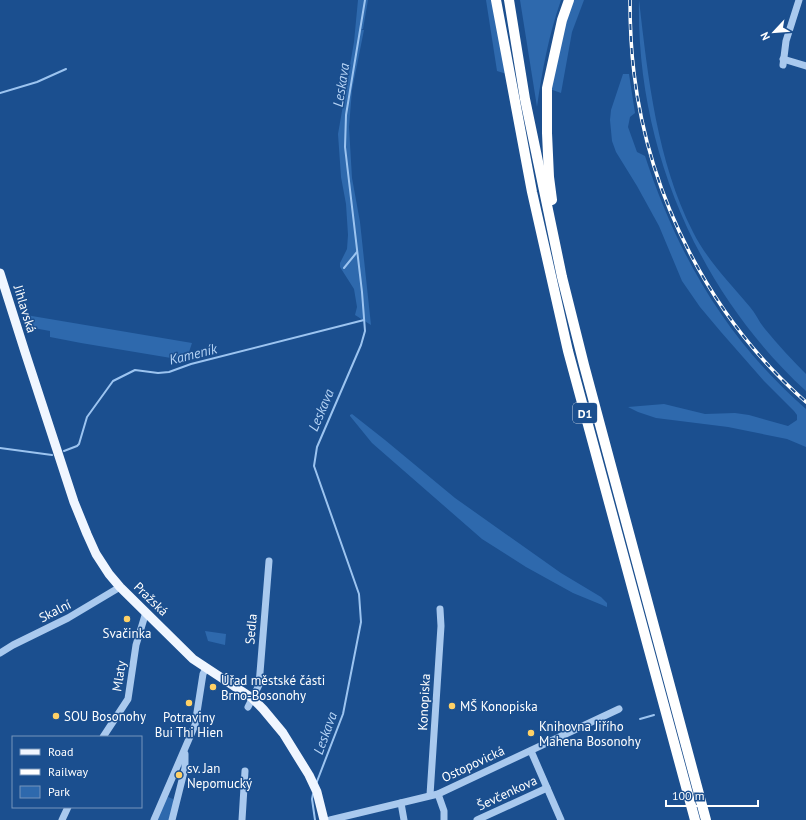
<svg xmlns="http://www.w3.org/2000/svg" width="806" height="820" font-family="'PT Sans',sans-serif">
<rect width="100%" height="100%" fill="#1b4f8f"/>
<g fill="#2e69ad">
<polygon points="358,0 368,0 363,29 360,30 364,30 352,90 349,127 352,178 360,222 371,325 355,315 357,307 354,289 340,267 340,263 347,249 348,235 346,204 341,177 338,134 354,42"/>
<polygon points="486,0 496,0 510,75 497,71"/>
<path d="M520,0h41c-12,34 -19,71 -24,107z"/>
<polygon points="569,0 584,0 572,32 561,93 547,88"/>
<path d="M639,0c9,78 18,161 54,232 14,28 37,51 57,75 6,7 9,15 15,22 13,16 27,31 41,45v17c-108,-99 -170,-245 -167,-391z"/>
<path d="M623,74h6l6,39 -5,4 -2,10 9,25 8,4c33,100 81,183 161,253v38l-19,-8 -59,-12 -72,-9 -18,-6 -10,-5 36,-3 41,10 30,-1 14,2 39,11 9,-6v-5l-3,-4 -30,-30 -43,-49 -21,-25 -18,-26 -23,-55 -22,-40 -21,-34 -4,-11 -2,-21 1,-10z"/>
<polygon points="26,315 192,343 189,352 183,360 81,343 50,337 50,331 28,327"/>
<polygon points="352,414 385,440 455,498 561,573 601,597 607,603 607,607 573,593 526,567 482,539 372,443 350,416 350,415"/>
<polygon points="205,631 226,634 225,645 208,641"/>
<polygon points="168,797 173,799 174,802 169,820 157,820 166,799"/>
</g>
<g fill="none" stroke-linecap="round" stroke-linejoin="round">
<g stroke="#9cc4f0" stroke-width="2">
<polyline points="0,93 37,82 66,69"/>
<polyline points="344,268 357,252"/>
<polyline points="0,448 52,455"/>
<polyline points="64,451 77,446 79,444 87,417 113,381 135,370 158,373 169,372 191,364 364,320"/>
<polyline points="640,719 654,715"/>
<polyline points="316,784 343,714 361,622 359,594 314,466 317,447 361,345 365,331 362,292 345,147 346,115 365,0"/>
<polyline points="313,794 312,799 315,820"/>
</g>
<g stroke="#a9c9ee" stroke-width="7">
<polyline points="783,59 806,66"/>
<polyline points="783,65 786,41 799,0"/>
<polyline points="0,653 13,645 68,618 120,587"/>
<polyline points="248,707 259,685 269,561"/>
<polyline points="103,737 128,699 136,645 146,612"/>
<polyline points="531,751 561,820"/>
<polyline points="438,794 444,811 444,820"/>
<polyline points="430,795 441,626 440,609"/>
<polyline points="401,803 404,820"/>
<polyline points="62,820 68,807"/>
<polyline points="154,820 195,725 203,674 206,668"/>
<polyline points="172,820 185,768 185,754"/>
<polyline points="242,820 245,771"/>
<polyline points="330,820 438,794 619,709"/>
<polyline points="477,820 547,788"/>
</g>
<polyline stroke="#f0f6ff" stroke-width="9" points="0,273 25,352 74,502 87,534 96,554 109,574 120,587 193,659 252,698 263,709 283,733 309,775 317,792 324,820"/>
<g stroke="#fff" stroke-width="10">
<polyline points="496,0 532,192 568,351 695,820"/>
<polyline points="509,0 525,99 562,277 584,365 706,820"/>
<polyline points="552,200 549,177 547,133 547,88 562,20 569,0"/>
</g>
<g stroke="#fff" stroke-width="3.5">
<path id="rail" d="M630,0c0,24 1,49 4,73 15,125 77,246 172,329"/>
</g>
<use href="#rail" stroke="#1b4f8f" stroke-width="2" stroke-dasharray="6" stroke-linecap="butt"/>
</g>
<g fill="#ffd166" stroke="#1b4f8f" stroke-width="1.5">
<circle cx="127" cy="619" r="4"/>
<circle cx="213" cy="687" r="4"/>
<circle cx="189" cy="703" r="4"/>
<circle cx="452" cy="706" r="4"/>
<circle cx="56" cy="716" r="4"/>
<circle cx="531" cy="733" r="4"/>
<circle cx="179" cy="775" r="4"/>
</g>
<g text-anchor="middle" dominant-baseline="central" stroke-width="3" stroke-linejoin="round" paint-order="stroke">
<rect fill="#1b4f8f" stroke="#bbcadd" stroke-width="1" x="573" y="403" width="24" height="20" rx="3"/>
<g font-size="12" font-weight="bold" fill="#fff">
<text x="585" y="413">D1</text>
</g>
<g font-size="13" fill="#fff" stroke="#1b4f8f">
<text transform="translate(25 309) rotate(73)">Jihlavská</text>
<text transform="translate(151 599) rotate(44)">Pražská</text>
<text transform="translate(55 611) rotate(-27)">Skalní</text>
<text transform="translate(251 629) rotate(-85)">Sedla</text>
<text transform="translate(119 676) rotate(-81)">Mlaty</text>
<text transform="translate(424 702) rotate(-87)">Konopiska</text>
<text transform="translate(473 764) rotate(-25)">Ostopovická</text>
<text transform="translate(507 793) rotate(-25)">Ševčenkova</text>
</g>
<g font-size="13" fill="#fff" stroke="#1b4f8f" text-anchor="start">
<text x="127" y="633" text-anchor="middle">Svačinka</text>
<text x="221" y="680">Úřad městské části<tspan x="221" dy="15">Brno-Bosonohy</tspan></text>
<text x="460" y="706">MŠ Konopiska</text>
<text x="64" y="716">SOU Bosonohy</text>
<text x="189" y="717" text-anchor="middle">Potraviny<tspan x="189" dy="15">Bui Thi Hien</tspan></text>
<text x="539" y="726">Knihovna Jiřího<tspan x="539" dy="15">Mahena Bosonohy</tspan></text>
<text x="187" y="768">sv. Jan<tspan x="187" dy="15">Nepomucký</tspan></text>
</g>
<g font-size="14" font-style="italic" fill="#b5d3f5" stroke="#1b4f8f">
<text transform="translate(341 85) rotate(-81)">Leskava</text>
<text transform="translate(193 354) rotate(-14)">Kameník</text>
<text transform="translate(321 410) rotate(-67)">Leskava</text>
<text transform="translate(325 733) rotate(-70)">Leskava</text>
</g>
</g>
<rect x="12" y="736" width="130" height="72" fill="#1b4f8f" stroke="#7695bc"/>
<rect x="20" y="749" width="20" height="6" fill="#f0f6ff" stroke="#7695bc"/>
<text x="48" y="756" font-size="12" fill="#ffffff">Road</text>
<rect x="20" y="769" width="20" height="6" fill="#ffffff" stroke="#7695bc"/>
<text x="48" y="776" font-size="12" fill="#ffffff">Railway</text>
<rect x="20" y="786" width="20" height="12" fill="#2e69ad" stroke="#7695bc"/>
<text x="48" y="796" font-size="12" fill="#ffffff">Park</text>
<g transform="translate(774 32) rotate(244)" stroke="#1b4f8f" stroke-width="3" paint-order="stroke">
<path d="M0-3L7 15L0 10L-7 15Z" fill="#ffffff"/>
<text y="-6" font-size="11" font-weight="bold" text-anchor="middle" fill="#ffffff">N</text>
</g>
<path d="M666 800v6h92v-6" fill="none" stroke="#ffffff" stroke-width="2"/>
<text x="672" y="800" font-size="12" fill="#ffffff" stroke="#1b4f8f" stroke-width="3" paint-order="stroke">100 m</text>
</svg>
